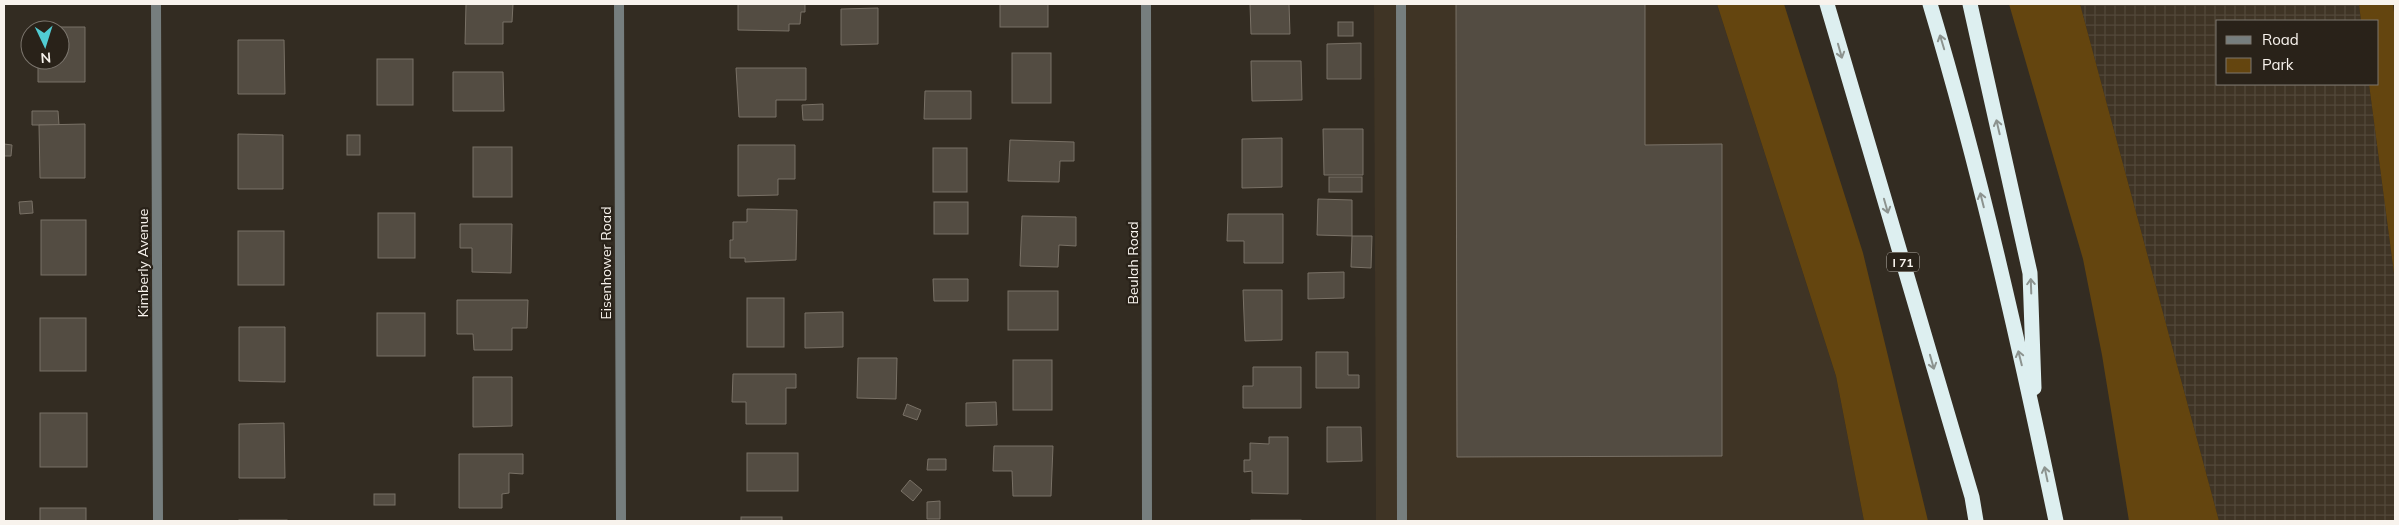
<svg xmlns="http://www.w3.org/2000/svg" width="2399" height="525" font-family="Mulish,sans-serif">
<defs>
<pattern id="industrial-grid" width="8" height="8" patternUnits="userSpaceOnUse" patternTransform="scale(1.25)"><rect width="8" height="8" fill="#3f3425"/><path d="M0 4h8M4 0v8" fill="none" stroke="#52483a"/></pattern>
</defs>
<rect width="100%" height="100%" fill="#332c22"/>
<polygon fill="#3f3425" points="1374,4 1717,4 1836,376 1864,521 1376,521"/>
<polygon fill="url(#industrial-grid)" points="2080,4 2359,4 2361,21 2218,21 2218,84 2369,84 2395,281 2395,521 2219,521"/>
<g fill="#64450f">
<polygon points="1717,4 1784,4 1863,253 1928,521 1864,521 1836,376"/>
<polygon points="2009,4 2080,4 2219,521 2129,521 2102,355 2083,259"/>
<polygon points="2359,4 2393,4 2395,20 2395,281 2369,84 2378,84 2378,21 2361,21"/>
</g>
<g fill="#534c42" stroke="#797166">
<polygon points="466,4 513,4 512,22 503,22 503,44 465,44"/>
<polygon points="738,4 805,4 805,12 801,12 800,24 789,24 789,31 738,30"/>
<rect x="1000" y="4" width="48" height="23"/>
<polygon points="1250,4 1289,4 1290,34 1251,34"/>
<polygon points="1456,4 1645,4 1645,145 1722,144 1722,456 1457,457"/>
<polygon points="878,8 878,44 841,45 841,9"/>
<rect x="1338" y="22" width="15" height="14"/>
<polygon points="39,27 85,27 85,82 38,82 38,60 60,60 60,30 38,30"/>
<polygon points="238,40 284,40 285,94 238,94"/>
<polygon points="1361,43 1361,79 1327,79 1327,44"/>
<rect x="1012" y="53" width="39" height="50"/>
<rect x="377" y="59" width="36" height="46"/>
<polygon points="1251,61 1301,61 1302,100 1252,101"/>
<polygon points="736,68 806,68 806,100 776,100 776,117 739,117"/>
<polygon points="453,72 503,72 504,111 453,111"/>
<polygon points="925,91 971,91 971,119 924,119"/>
<polygon points="823,104 823,120 803,120 802,105"/>
<polygon points="32,111 58,111 59,125 32,125"/>
<polygon points="85,124 85,178 40,178 39,125"/>
<polygon points="1323,129 1363,129 1363,175 1324,175"/>
<polygon points="238,134 283,135 283,189 238,189"/>
<rect x="347" y="135" width="13" height="20"/>
<polygon points="1282,138 1282,187 1242,188 1242,139"/>
<polygon points="1010,140 1074,142 1074,161 1060,161 1059,182 1008,181"/>
<polygon points="4,144 12,145 11,156 4,156"/>
<polygon points="738,145 795,145 795,179 778,179 778,195 738,196"/>
<rect x="473" y="147" width="39" height="50"/>
<rect x="933" y="148" width="34" height="44"/>
<rect x="1329" y="177" width="33" height="15"/>
<polygon points="1318,199 1352,200 1352,236 1317,235"/>
<polygon points="32,201 33,213 20,214 19,202"/>
<rect x="934" y="202" width="34" height="32"/>
<polygon points="747,209 797,210 796,260 745,262 745,258 730,258 730,240 733,240 733,222 747,222"/>
<rect x="378" y="213" width="37" height="45"/>
<polygon points="1228,214 1283,214 1283,263 1244,263 1244,241 1227,241"/>
<polygon points="1022,216 1076,217 1076,246 1059,245 1058,267 1020,266"/>
<rect x="41" y="220" width="45" height="55"/>
<polygon points="460,224 512,224 511,273 472,272 472,248 460,248"/>
<rect x="238" y="231" width="46" height="54"/>
<polygon points="1352,236 1372,236 1371,268 1351,267"/>
<polygon points="1344,272 1344,298 1308,299 1308,273"/>
<polygon points="933,279 968,279 968,301 934,301"/>
<polygon points="1243,290 1282,290 1282,340 1245,341"/>
<rect x="1008" y="291" width="50" height="39"/>
<rect x="747" y="298" width="37" height="49"/>
<polygon points="457,300 528,300 527,328 512,328 512,350 474,350 473,334 457,334"/>
<polygon points="843,312 843,347 805,348 805,313"/>
<rect x="377" y="313" width="48" height="43"/>
<rect x="40" y="318" width="46" height="53"/>
<polygon points="239,327 285,327 285,382 239,381"/>
<polygon points="1316,352 1348,352 1348,375 1359,375 1359,388 1316,388"/>
<polygon points="858,358 897,358 896,399 857,398"/>
<rect x="1013" y="360" width="39" height="50"/>
<polygon points="1253,367 1301,367 1301,408 1243,408 1243,386 1253,386"/>
<polygon points="733,374 796,374 796,388 786,388 786,424 746,424 746,402 732,402"/>
<polygon points="473,377 512,377 512,426 473,427"/>
<polygon points="996,402 997,425 966,426 966,403"/>
<polygon points="907,404 921,410 917,420 903,415"/>
<rect x="40" y="413" width="47" height="54"/>
<polygon points="284,423 285,478 239,478 239,424"/>
<polygon points="1327,427 1361,427 1362,461 1327,462"/>
<polygon points="1269,437 1288,437 1288,494 1252,493 1252,471 1244,472 1244,460 1250,460 1250,443 1269,444"/>
<polygon points="994,446 1053,446 1051,496 1013,496 1012,471 993,471"/>
<rect x="747" y="453" width="51" height="38"/>
<polygon points="459,454 523,454 523,474 509,473 509,493 502,494 502,508 459,508"/>
<polygon points="928,459 946,459 946,470 927,470"/>
<polygon points="910,480 922,490 913,501 901,491"/>
<rect x="374" y="494" width="21" height="11"/>
<polygon points="940,501 940,519 927,519 927,502"/>
<rect x="40" y="508" width="46" height="13"/>
<rect x="741" y="517" width="41" height="4"/>
<rect x="239" y="520" width="48" height="1"/>
<rect x="1251" y="520" width="50" height="1"/>
</g>
<g fill="none" stroke-linecap="round" stroke-linejoin="round">
<polyline stroke="#767e7e" stroke-width="10" points="1401,4 1402,521"/>
<g stroke="#767e7e" stroke-width="10">
<polyline points="156,4 158,521"/>
<polyline points="619,4 621,521"/>
<polyline points="1146,4 1147,521"/>
</g>
<g stroke="#ddeff0" stroke-width="15">
<polyline points="1827,4 1972,497 1976,521"/>
<path d="M1930,4c51,170 90,344 126,517"/>
<polyline points="1970,4 2030,273 2034,388"/>
</g>
</g>
<defs><path id="oneway-shaft" d="M-6 0H5M1.5-3L5.5 0L1.5 3" fill="none" stroke-width="1.6" stroke-linecap="round" stroke-linejoin="round" transform="scale(1.25)"/></defs>
<g stroke="#8c938f">
<use href="#oneway-shaft" transform="translate(1942 42) rotate(-107)"/>
<use href="#oneway-shaft" transform="translate(1840 51) rotate(74)"/>
<use href="#oneway-shaft" transform="translate(1998 127) rotate(-103)"/>
<use href="#oneway-shaft" transform="translate(1982 200) rotate(-104)"/>
<use href="#oneway-shaft" transform="translate(1886 206) rotate(74)"/>
<use href="#oneway-shaft" transform="translate(2031 286) rotate(-92)"/>
<use href="#oneway-shaft" transform="translate(2020 358) rotate(-104)"/>
<use href="#oneway-shaft" transform="translate(1932 362) rotate(74)"/>
<use href="#oneway-shaft" transform="translate(2046 474) rotate(-102)"/>
</g>
<g text-anchor="middle" dominant-baseline="central" stroke-width="4.5" stroke-linejoin="round" paint-order="stroke">
<rect fill="#292219" stroke="#bab4ad" stroke-width="1" x="1887" y="252.5" width="32" height="19" rx="4"/>
<g font-size="12" font-weight="bold" fill="#f8f3ed">
<text x="1903" y="262">I 71</text>
</g>
<g font-size="14" fill="#f8f3ed" stroke="#292219">
<text transform="translate(143 263) rotate(-90)">Kimberly Avenue</text>
<text transform="translate(606 263) rotate(-90)">Eisenhower Road</text>
<text transform="translate(1133 263) rotate(-90)">Beulah Road</text>
</g>
</g>
<rect width="2399" height="525" fill="none" stroke="#f8f3ed" stroke-width="10"/>
<rect x="2216" y="20" width="162" height="65" fill="#292219" stroke="#7c766e"/>
<rect x="2226" y="36" width="25" height="8" fill="#767e7e" stroke="#7c766e"/>
<text x="2262" y="45" font-size="15" fill="#f8f3ed">Road</text>
<rect x="2226" y="58" width="25" height="15" fill="#64450f" stroke="#7c766e"/>
<text x="2262" y="70" font-size="15" fill="#f8f3ed">Park</text>
<g transform="translate(45 45) rotate(176)"><circle r="24" fill="#292219" stroke="#7c766e"/>
<path d="M0-4L9 19L0 12L-9 19Z" fill="#51ccd3"/>
<text y="-8" font-size="14" font-weight="bold" text-anchor="middle" fill="#f8f3ed">N</text>
</g>
</svg>
